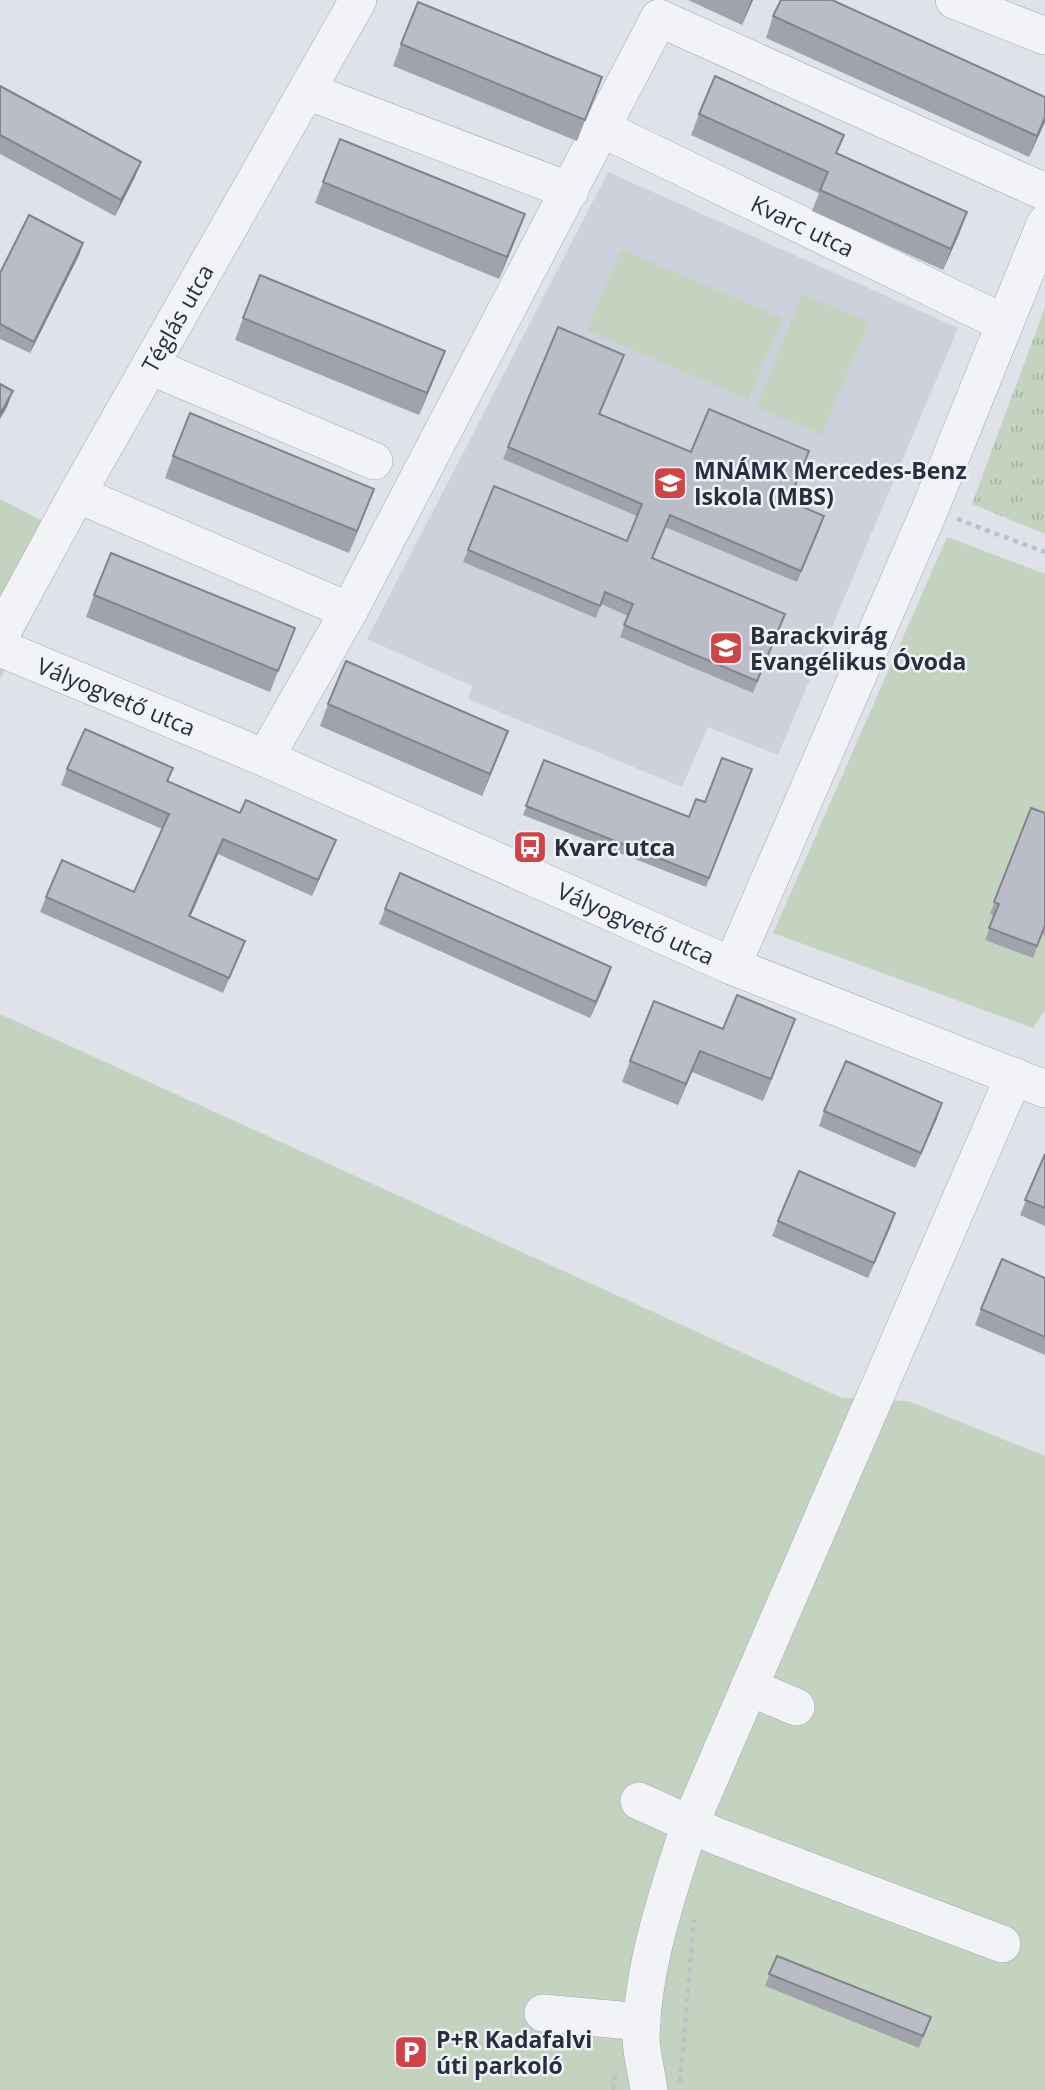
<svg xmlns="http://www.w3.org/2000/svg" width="1045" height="2090" font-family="'Open Sans',sans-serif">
<defs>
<pattern id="park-tufts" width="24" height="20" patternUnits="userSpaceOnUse" patternTransform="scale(1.75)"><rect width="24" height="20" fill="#c3d3c0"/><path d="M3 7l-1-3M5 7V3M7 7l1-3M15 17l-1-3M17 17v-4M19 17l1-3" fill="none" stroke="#a8b5a6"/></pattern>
</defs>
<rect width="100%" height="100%" fill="#dfe2e9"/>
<polygon fill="#cdd1db" points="608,172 958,328 778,755 708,727 682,787 468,699 472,686 367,639"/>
<g fill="#c3d3c0">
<polygon points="621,249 783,318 748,400 587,330"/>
<polygon points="802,294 869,322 822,435 756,407"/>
<polygon points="0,499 73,537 0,679"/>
<polygon points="947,537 1045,574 1045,1010 1033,1028 773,933"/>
<polygon points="0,1014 842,1398 908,1401 1045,1456 1045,2090 0,2090"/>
</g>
<polygon fill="url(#park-tufts)" points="1045,307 1045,534 972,504"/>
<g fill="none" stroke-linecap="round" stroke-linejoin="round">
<g stroke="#a4a8b3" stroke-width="38">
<g id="minor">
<polyline points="954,0 1045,36"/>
<polyline points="307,91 570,191"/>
<path id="s1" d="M603,129l401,194"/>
<polyline points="150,366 374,461"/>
<polyline points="77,494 349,611"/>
<path id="s2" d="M0,636l77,-142 281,-494"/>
<path id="s3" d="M0,648l265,110 467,208 313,123"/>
<polyline points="265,758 349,611 659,18 1045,192"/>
<polyline points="732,966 930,509 1045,224"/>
<polyline points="749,1687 796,1707"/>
<polyline points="639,1801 716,1836 1002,1944"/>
<polyline points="543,2013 642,2022"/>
<path d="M649,2090c-2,-17 -8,-36 -8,-54 2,-72 27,-144 49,-212l324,-748"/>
</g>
</g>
<g stroke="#bdc0c7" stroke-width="4.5" stroke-dasharray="5 5" stroke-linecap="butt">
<polyline points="957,519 1045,552"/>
<polyline points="680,2082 694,1920"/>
<polyline points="613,2090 615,2074"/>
</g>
<use href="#minor" stroke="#f2f3f7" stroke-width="37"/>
</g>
<g fill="#a0a3ac">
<polygon points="688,0 753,0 742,25"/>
<polygon points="773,16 1045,121 1029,157 766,38"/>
<polygon points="401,44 602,77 577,141 393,66"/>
<polygon points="0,86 141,162 135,177 115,216 0,154"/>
<polygon points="699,114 838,153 967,212 959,234 943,270 812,211 819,193 691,135"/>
<polygon points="323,182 517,236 499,279 315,203"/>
<polygon points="83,243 79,255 30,353 0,339 0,273"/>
<polygon points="243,318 437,372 419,415 235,340"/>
<polygon points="624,355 600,414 691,452 805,463 789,501 820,528 797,582 665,527 653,558 781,626 753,693 620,637 628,616 601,604 596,618 463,562 468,550 627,541 637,516 503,459 508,447"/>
<polygon points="173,456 366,510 349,553 165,478"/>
<polygon points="94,595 295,628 270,692 86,617"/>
<polygon points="328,704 508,731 500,752 482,796 320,726"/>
<polygon points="544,760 689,817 752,769 706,887 523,815"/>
<polygon points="173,768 168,782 240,813 336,840 312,896 218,854 190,916 239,956 223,993 40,912 46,897 134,892 162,829 61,785 67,769"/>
<polygon points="1031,808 1045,813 1045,936 1042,934 1033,958 985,940 994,916 990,914"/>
<polygon points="385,909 606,982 590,1018 379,924"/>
<polygon points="795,1019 763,1101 692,1072 678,1105 622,1082 630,1061 723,1029"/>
<polygon points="824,1111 937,1118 915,1168 819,1126"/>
<polygon points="1045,1154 1045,1226 1020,1215"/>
<polygon points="895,1213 868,1278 772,1236 778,1221"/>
<polygon points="1045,1278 1045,1355 975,1325 981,1309"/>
<polygon points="777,1956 931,2017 919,2048 765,1986"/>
</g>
<g fill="#82848c">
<polygon points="751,0 753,0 742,25 750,3"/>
<polygon points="1045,117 1045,122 1029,157 1037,136"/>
<polygon points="141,162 135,177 115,216 121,200"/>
<polygon points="967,212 959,234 943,270 951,249"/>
<polygon points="525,214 517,236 499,279 507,257"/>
<polygon points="83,243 79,255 30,353 34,342"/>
<polygon points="445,351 437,372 419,415 427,393"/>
<polygon points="13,391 7,407 0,419 0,414"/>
<polygon points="374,489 366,510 349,553 357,531"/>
<polygon points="508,731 500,752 482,796 490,774"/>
<polygon points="223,839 218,854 184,931 189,916"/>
<polygon points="336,840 330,855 312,896 318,880"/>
<polygon points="611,967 606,982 590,1018 596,1002"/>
<polygon points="795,1019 787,1040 763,1101 771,1079"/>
<polygon points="700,1051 692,1072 678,1105 686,1084"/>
<polygon points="942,1103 937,1118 915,1168 921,1153"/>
<polygon points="895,1213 890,1228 868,1278 874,1263"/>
</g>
<g fill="#babdc8" stroke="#82848c" stroke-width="2">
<polygon points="781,0 832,0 1045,97 1045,117 1037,136 773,16"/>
<polygon points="418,2 602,77 585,120 401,44"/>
<polygon points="715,76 844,135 836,153 967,212 951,249 820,190 828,172 699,114"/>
<polygon points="0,86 141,162 121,200 0,135"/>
<polygon points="340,139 525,214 507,257 323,182"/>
<polygon points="29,215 83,243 34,342 0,324 0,273"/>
<polygon points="260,275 445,351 427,393 243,318"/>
<polygon points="558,327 624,355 599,414 691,452 709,409 809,451 789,501 824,516 801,571 670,515 652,558 785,614 757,681 624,625 633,604 605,592 600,606 468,550 494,486 627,541 642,504 508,447"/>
<polygon points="0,384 13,391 0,414"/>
<polygon points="190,413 374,489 357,531 173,456"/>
<polygon points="111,553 295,628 278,671 94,595"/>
<polygon points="346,661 508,731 490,774 328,704"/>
<polygon points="85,729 173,768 167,781 240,813 246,800 336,840 318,880 223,839 189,916 245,941 229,978 46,897 62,860 134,892 169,814 67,769"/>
<polygon points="722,758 752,769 709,878 526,806 544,760 689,817 696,799 705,802"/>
<polygon points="1031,808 1045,813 1045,925 1037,946 989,928 999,904 994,902"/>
<polygon points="400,873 611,967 596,1002 385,909"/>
<polygon points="737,995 795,1019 771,1079 700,1051 686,1084 630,1061 654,1001 723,1029"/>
<polygon points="846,1061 942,1103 921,1153 824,1111"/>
<polygon points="1045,1154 1045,1208 1025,1200"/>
<polygon points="799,1171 895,1213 874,1263 778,1221"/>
<polygon points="1002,1259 1045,1278 1045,1337 981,1309"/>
<polygon points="777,1956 931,2017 923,2036 769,1974"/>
</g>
<defs>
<g id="school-square" transform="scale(1.75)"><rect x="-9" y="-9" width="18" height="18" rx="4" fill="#ce4448" stroke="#eff1f6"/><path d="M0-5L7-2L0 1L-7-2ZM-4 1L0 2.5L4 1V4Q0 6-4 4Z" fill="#fff"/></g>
<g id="bus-square" transform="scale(1.75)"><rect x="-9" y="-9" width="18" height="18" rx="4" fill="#ce4448" stroke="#eff1f6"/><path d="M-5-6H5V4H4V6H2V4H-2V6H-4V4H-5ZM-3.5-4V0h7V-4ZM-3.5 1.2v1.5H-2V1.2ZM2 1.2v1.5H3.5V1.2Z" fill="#fff"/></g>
<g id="parking-square" transform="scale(1.75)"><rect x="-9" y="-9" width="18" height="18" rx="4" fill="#ce4448" stroke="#eff1f6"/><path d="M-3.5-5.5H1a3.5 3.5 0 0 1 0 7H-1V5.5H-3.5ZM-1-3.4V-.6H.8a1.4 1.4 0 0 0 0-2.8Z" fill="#fff"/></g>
</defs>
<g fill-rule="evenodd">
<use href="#school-square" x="670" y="483"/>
<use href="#school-square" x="726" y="648"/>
<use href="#bus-square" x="530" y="847"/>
<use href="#parking-square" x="411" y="2052"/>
</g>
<g text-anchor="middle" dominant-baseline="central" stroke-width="5" stroke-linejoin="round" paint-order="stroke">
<g font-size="23" fill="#282e40" stroke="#eff1f6">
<text stroke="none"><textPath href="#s1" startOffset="222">Kvarc utca</textPath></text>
<text stroke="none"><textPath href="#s2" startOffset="364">Téglás utca</textPath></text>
<text stroke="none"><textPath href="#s3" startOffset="126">Vályogvető utca</textPath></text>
<text stroke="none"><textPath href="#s3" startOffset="693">Vályogvető utca</textPath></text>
</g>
<g font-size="23" font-weight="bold" fill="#282e40" stroke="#eff1f6" text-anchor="start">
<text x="694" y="470">MNÁMK Mercedes-Benz<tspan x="694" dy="26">Iskola (MBS)</tspan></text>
<text x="750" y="635">Barackvirág<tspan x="750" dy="26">Evangélikus Óvoda</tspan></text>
<text x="554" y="847">Kvarc utca</text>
<text x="436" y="2039">P+R Kadafalvi<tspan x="436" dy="26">úti parkoló</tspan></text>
</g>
</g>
</svg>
